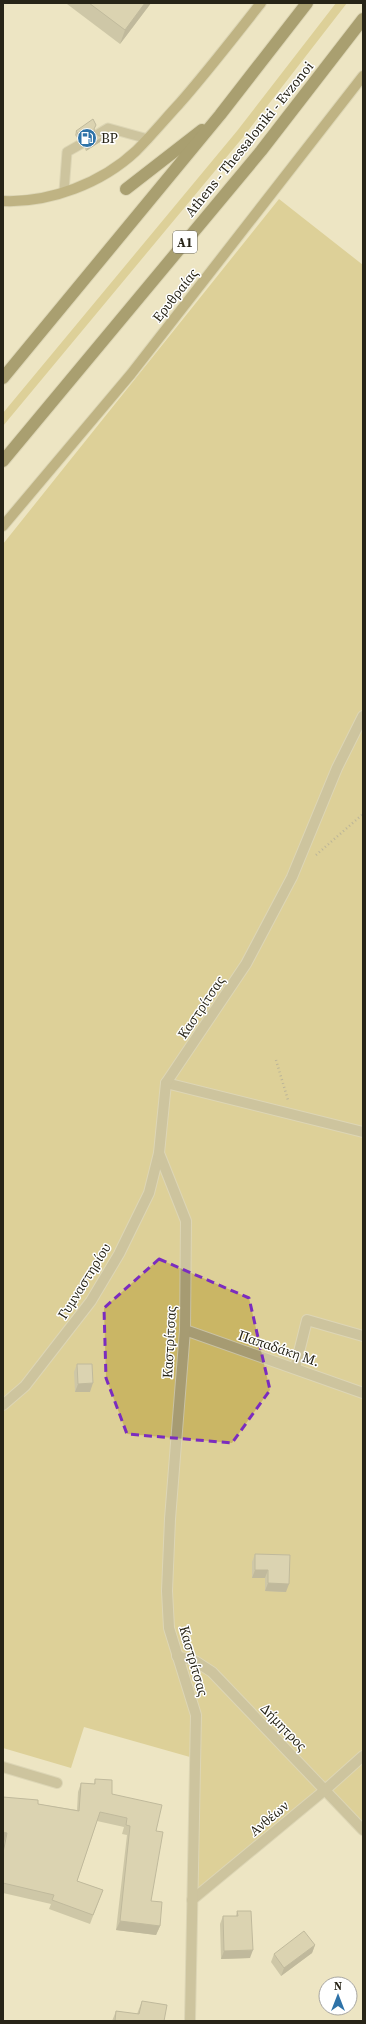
<svg xmlns="http://www.w3.org/2000/svg" width="366" height="2024" font-family="'Source Serif 4',serif">
<rect width="100%" height="100%" fill="#ede5c3"/>
<g fill="#cab665">
<polygon points="336,3 347,3 244,136 3,426 3,413 237,131"/>
<polygon points="279,199 363,265 363,1835 323,1791 193,1898 197,1759 84,1727 71,1768 3,1748 3,544"/>
</g>
<g fill="none" stroke-linecap="round" stroke-linejoin="round">
<g stroke="#c9c2a4" stroke-width="11">
<g id="service">
<polyline points="98,134 108,128 148,139"/>
<polyline points="64,191 67,152 81,144"/>
</g>
</g>
<g stroke="#c9c2a4" stroke-width="12">
<g id="minor">
<polyline points="166,1083 363,1132"/>
<polyline points="185,1330 363,1393"/>
<polyline points="295,1368 307,1320 363,1336"/>
<polyline points="3,1405 25,1386 91,1301 119,1254 149,1193 159,1153"/>
<polyline points="177,1656 195,1661 212,1672 363,1830"/>
<polyline points="3,1767 57,1783"/>
<polyline points="192,1900 325,1790 363,1756"/>
<polyline points="190,2021 196,1715 169,1628 167,1591 170,1519 185,1330 186,1221 159,1153 166,1083 246,964 292,877 337,768 363,716"/>
</g>
</g>
<g stroke="#c9c2a4" stroke-width="12">
<g id="secondary">
<path d="M3,201c47,2 99,-18 133,-50 15,-15 29,-32 43,-47 29,-33 55,-67 82,-101"/>
<polyline points="3,526 131,374 363,76"/>
</g>
</g>
<g stroke="#c9c2a4" stroke-width="14">
<g id="motorway">
<polyline points="126,189 202,130"/>
<polyline points="3,378 220,115 307,3"/>
<polyline points="3,461 261,151 363,19"/>
</g>
</g>
<g stroke="#817b65" stroke-width="2.5" stroke-dasharray="1 3" stroke-linecap="butt">
<polyline points="316,855 363,814"/>
<polyline points="276,1060 288,1100"/>
</g>
<use href="#service" stroke="#a69b72" stroke-width="9"/>
<use href="#minor" stroke="#a69b72" stroke-width="10"/>
<use href="#secondary" stroke="#877736" stroke-width="10"/>
<use href="#motorway" stroke="#57490c" stroke-width="12"/>
</g>
<g fill="#a9a386">
<polygon points="67,3 151,3 120,44 67,4"/>
<polygon points="95,129 94,130 95,133 99,136 104,136 103,140 86,151 85,149 87,143 86,141 81,138 78,139 75,135 76,131"/>
<polygon points="77,1364 90,1392 75,1392 74,1372"/>
<polygon points="255,1554 286,1592 265,1591 265,1578 252,1578 252,1562"/>
<polygon points="95,1779 112,1794 156,1831 151,1901 160,1926 156,1935 116,1930 127,1835 122,1834 124,1827 97,1821 77,1881 103,1890 90,1924 49,1909 51,1904 3,1893 3,1847 4,1842 3,1841 3,1797 38,1804 77,1810 78,1792 81,1783 94,1784"/>
<polygon points="237,1911 250,1958 221,1959 220,1924 223,1916 236,1916"/>
<polygon points="315,1945 312,1953 281,1976 271,1962 274,1954"/>
<polygon points="142,2001 164,2021 112,2021 116,2011 137,2014"/>
</g>
<g fill="#8a846d">
<polygon points="145,3 151,3 120,44 125,30"/>
<polygon points="83,134 81,138 78,139 79,135"/>
<polygon points="104,136 103,140 86,151 88,147"/>
<polygon points="93,1383 90,1392 75,1392 78,1384"/>
<polygon points="255,1570 268,1570 265,1578 252,1578"/>
<polygon points="268,1583 289,1584 286,1592 265,1591"/>
<polygon points="3,1832 7,1833 4,1842 3,1841"/>
<polygon points="120,1921 160,1926 156,1935 116,1930"/>
<polygon points="315,1945 312,1953 281,1976 284,1968"/>
<polygon points="253,1950 250,1958 221,1959 224,1951"/>
</g>
<g fill="#c5bd9c" stroke="#8a846d">
<polygon points="89,3 145,3 125,30"/>
<polygon points="93,119 96,125 94,129 95,133 99,136 104,136 88,147 86,144 88,140 88,136 83,134 79,135 76,131"/>
<polygon points="77,1364 92,1364 93,1383 78,1384"/>
<polygon points="255,1554 290,1555 289,1584 268,1583 268,1570 255,1570"/>
<polygon points="95,1779 112,1780 112,1794 162,1805 156,1831 163,1832 151,1901 162,1902 160,1926 120,1921 130,1826 126,1825 127,1818 100,1812 77,1881 103,1890 93,1915 52,1900 54,1895 3,1883 3,1853 7,1833 3,1832 3,1797 38,1800 38,1804 79,1811 81,1783 95,1784"/>
<polygon points="237,1911 251,1911 253,1950 224,1951 223,1916 238,1916"/>
<polygon points="304,1931 315,1945 284,1968 274,1954"/>
<polygon points="142,2001 167,2005 164,2021 115,2021 116,2011 139,2014"/>
</g>
<path d="M0 0H366V2024H0ZM159,1259l90,39 21,92 -38,53 -105,-9 -21,-56 -2,-70z" fill="#ede5c3" fill-opacity=".55" fill-rule="evenodd"/>
<path fill="none" stroke="#7b2cbf" stroke-width="3" stroke-dasharray="8 5" stroke-linejoin="round" d="M159,1259l90,39 21,92 -38,53 -105,-9 -21,-56 -2,-70z"/>
<defs>
<g id="fuel-disc" transform="scale(1)"><circle r="9.5" fill="#2f73a8" stroke="#fff"/><path d="M-5.5-6h7V0h2V4h1.3V-2.5L3-4.5l.8-.8L6-3V5H2.5V1h-1V6h-7ZM-4.2-4.7v3.2H.2V-4.7Z" fill="#fff"/></g>
</defs>
<g fill-rule="evenodd">
<use href="#fuel-disc" x="87" y="138"/>
</g>
<g text-anchor="middle" dominant-baseline="central" stroke-width="3" stroke-linejoin="round" paint-order="stroke">
<rect fill="#fff" stroke="#68665d" stroke-width="1" x="173" y="231" width="24" height="22" rx="3"/>
<g font-size="13" font-weight="bold" fill="#272417">
<text x="185" y="242">Α1</text>
</g>
<g font-size="14" fill="#272417" stroke="#fff" text-anchor="start">
<text x="101" y="138">BP</text>
</g>
<g font-size="14" fill="#272417" stroke="#fff">
<text transform="translate(249 139) rotate(-51)">Athens - Thessaloniki - Evzonoi</text>
<text transform="translate(175 295) rotate(-52)">Ερυθραίας</text>
<text transform="translate(201 1007) rotate(-56)">Καστρίτσας</text>
<text transform="translate(84 1281) rotate(-58)">Γυμναστηρίου</text>
<text transform="translate(169 1342) rotate(-87)">Καστρίτσας</text>
<text transform="translate(279 1348) rotate(19)">Παπαδάκη Μ.</text>
<text transform="translate(194 1661) rotate(74)">Καστρίτσας</text>
<text transform="translate(284 1727) rotate(46)">Δήμητρος</text>
<text transform="translate(269 1818) rotate(-40)">Ανθέων</text>
</g>
</g>
<rect width="366" height="2024" fill="none" stroke="#272417" stroke-width="8"/>
<g transform="translate(338 1996)"><circle r="19" fill="#ffffff" stroke="#a9a7a2"/>
<path d="M0-3L7 15L0 10L-7 15Z" fill="#2f73a8"/>
<text y="-6" font-size="11" font-weight="bold" text-anchor="middle" fill="#272417">N</text>
</g>
</svg>
